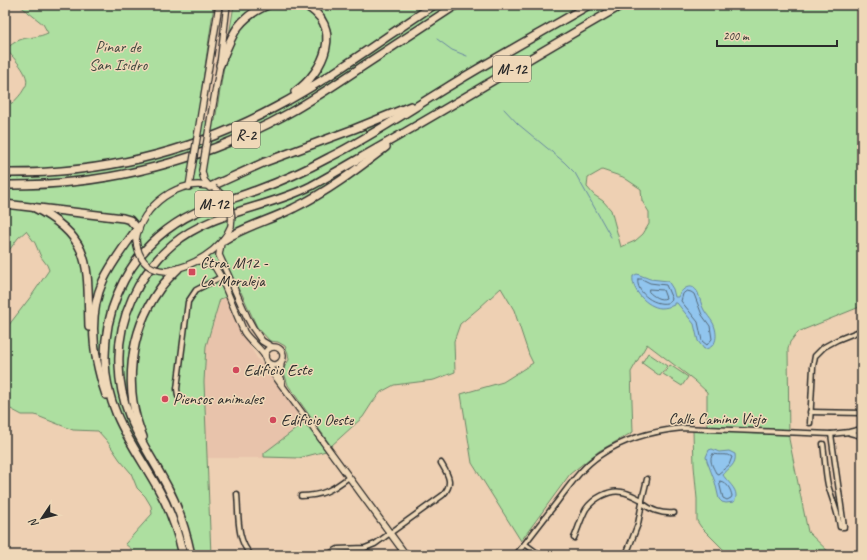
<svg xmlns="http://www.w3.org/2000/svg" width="867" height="560" font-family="Caveat,sans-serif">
<rect width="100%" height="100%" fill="#eed0b3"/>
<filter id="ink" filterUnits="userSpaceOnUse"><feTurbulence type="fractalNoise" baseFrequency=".025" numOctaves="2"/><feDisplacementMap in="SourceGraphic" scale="8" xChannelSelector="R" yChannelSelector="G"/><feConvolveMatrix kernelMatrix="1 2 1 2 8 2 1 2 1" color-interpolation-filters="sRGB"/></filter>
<g filter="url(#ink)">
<polygon fill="#e8c3ab" points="225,298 236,323 257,358 268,371 326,451 299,458 207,458 204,382 206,346 220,299"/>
<g fill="#addfa0" stroke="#6c8566" fill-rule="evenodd">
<path d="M19,5h195l-17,116h18l19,-116h628v301l-64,26 -8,10 -2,7 1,90 19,93 24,23h-103l-28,-28 -4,-6v-22l-3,-33 -1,-35h14v-39l-13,-12 -47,-36 -16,28 2,60 -34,19 -29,23 -49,67 -49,-78 -11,-69 42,-12 30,-19 -4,-8 -15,-45 -13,-22 -22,20 -19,16 -6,17 1,31 -21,8 -40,5 -13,7 -9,11 -9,14 -32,29 -43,-61 -5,-16 6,-9 -1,-7 -3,-7 -7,-4 -8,-1 -13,-14 -16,-35 -21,7 -14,47 -2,36 7,173h-72l-14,-11 27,-30 -1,-8 -6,-10 -8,-8 -6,-15 -11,-13 -13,-19 -9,-10 -25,-1 -38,-15h-13l-17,-9v-76l27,-35 17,-25 -2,-5 -6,-8 -6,-14 -9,-12 -8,7 -13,18v-161l7,9c4,-5 9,-9 12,-15 10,-12 -10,-30 -18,-40 18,-16 24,-8 42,-16l-5,-9zM602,170l21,7 18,12 1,12 7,11v12l-6,10 -8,7 -14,6 -10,-37 -8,-9 -9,-6 -7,-8 1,-9z"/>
<polygon points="648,353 667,366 660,376 642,363"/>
<polygon points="670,365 688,377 682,386 663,374"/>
<polygon points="305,422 326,451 299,458 264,457 264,453"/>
</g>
<g fill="#91c5ee" stroke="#6887a0">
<path d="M637,274l13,5 18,2 5,8 2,8h3c3,-8 14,-16 20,-4 2,5 3,12 6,17 3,5 6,8 9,13 5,10 5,25 -9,26l-6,-8 -4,-17 -17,-21h-3v2c-4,2 -9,3 -13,3 -14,-1 -30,-18 -28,-32z"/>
<path d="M712,449l7,3 10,-1 6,3c2,11 -7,14 -12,21 5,8 18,16 11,27l-8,1 -4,-1 -3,-3 -4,-17 -8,-21 -1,-4 3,-7z"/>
</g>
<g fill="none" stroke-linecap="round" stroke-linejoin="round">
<g stroke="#546979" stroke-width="1">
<path d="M638,279h4l8,4 16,2 6,14 -2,3c-13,6 -35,-9 -32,-23z"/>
<path d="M649,289l14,1 3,8c-6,3 -13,-2 -17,-6z"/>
<polygon points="687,291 691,292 694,294 702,315 710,326 712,339 707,345 702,341 698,322 681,301 683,294"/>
<path d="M713,454c6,2 14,-1 19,3l-3,8 -11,9 -2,-1c-3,-6 -8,-13 -3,-19z"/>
<path d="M720,481c7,1 11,9 12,15l-1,2 -4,2 -4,-2 -3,-12z"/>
</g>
<g stroke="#6887a0" stroke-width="1">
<polyline points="437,39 452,50 467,56"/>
<polyline points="504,109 518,124 564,162 575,173 611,237"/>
</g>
<g stroke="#2b2b2b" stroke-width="7">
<g id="street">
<polyline points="178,396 177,389 188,302 196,290 221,277"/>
<polyline points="810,412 862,413"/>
<polyline points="810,423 813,367 815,356 824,347 837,340 862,330"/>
<polyline points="850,433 862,436"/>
<path d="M823,444c2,13 2,27 5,41 4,14 10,27 12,42h4l-13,-93"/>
<path d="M237,494c2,20 -1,46 14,61"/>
<path d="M301,496c21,0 31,-6 48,-19"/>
<polyline points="642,500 647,479"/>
<path d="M574,538c4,-9 7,-20 12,-29 7,-10 23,-20 36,-17 7,1 13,5 20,8v3c10,8 19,11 32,10"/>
<polyline points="525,544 540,555"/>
<path d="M327,555l11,-6 27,-1 10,-4 68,-49c11,-12 5,-20 -2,-32"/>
<path d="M516,555c14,-18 27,-35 41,-53 13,-17 25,-35 43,-47 25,-17 53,-24 83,-27l148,6 18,-2 13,-3"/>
<polyline points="626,555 638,524 642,503"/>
</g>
</g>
<g stroke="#2b2b2b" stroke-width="8">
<g id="secondary">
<polyline points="211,116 220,65 227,5"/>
<polyline points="200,120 219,5"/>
<polyline points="202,171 204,180 209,186"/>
<polyline points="189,187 191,174"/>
<path d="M136,240c4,-33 45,-65 78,-52"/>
<polyline points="221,243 219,255 247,317 253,328 262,341 272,347"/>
<path d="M198,261h7l10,6 6,10 23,55c6,9 15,15 21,24"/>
<path d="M166,271c26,-4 55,-20 65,-45"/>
<circle cx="274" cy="356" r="9"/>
<polyline points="281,362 280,375 282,383"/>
<polyline points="267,363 275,376 406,555"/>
</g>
</g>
<g stroke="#2b2b2b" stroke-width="10">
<g id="highway">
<path d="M220,65c12,-30 17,-47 48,-60"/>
<path d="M295,92c29,-20 50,-67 9,-87"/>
<path d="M5,173c96,1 186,-20 271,-66 55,-29 106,-68 158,-102"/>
<path d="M5,185c101,1 196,-23 284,-72 25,-14 50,-31 74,-47 31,-20 62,-41 93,-61"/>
<polyline points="210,187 265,162 354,129 411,106"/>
<polyline points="5,204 123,218 130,220 138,229"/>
<path d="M33,207c61,31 54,60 56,120"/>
<path d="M224,240c21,-14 47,-20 70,-32 33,-16 62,-38 92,-61"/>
<path d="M106,395c-12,-35 -19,-78 -3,-114 8,-17 20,-33 31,-48l3,-2"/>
<path d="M143,437c-20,-47 -14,-105 16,-147 5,-8 12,-14 19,-21"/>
<path d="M183,555c-5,-22 -12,-43 -23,-63 -24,-44 -54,-78 -55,-131 -1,-47 18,-93 53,-124 32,-28 61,-33 99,-47 25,-9 49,-20 73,-33 40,-20 78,-46 116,-69 47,-29 95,-55 143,-83"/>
<path d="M191,555c-5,-24 -12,-47 -24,-69 -22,-42 -47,-70 -48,-121 -2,-46 19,-91 54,-121 39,-33 93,-35 138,-58 24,-13 47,-27 70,-40 81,-46 160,-95 241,-141"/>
</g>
</g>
<use href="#street" stroke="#efd8b8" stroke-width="4"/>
<use href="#secondary" stroke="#efd8b8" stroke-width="5.5"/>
<use href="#highway" stroke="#efd8b8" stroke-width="7"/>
<g stroke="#2b2b2b" stroke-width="8" stroke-linecap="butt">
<g id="secondary-bridge">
<polyline points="202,171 211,116"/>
<polyline points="191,174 200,120"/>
<path d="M214,188c13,10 20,21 17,38"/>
<path d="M136,240c2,19 11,30 30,31"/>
</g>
</g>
<use href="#secondary-bridge" stroke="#efd8b8" stroke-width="5.5"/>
</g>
</g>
<g fill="#d1495b" stroke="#efd8b8" stroke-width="1.5">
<rect x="188" y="268" width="8" height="8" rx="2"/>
<circle cx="236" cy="370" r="4"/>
<circle cx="165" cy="399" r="4"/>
<circle cx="273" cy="420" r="4"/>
</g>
<g text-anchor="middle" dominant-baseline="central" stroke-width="3" stroke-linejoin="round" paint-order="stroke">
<g fill="#efd8b8" stroke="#665f55" stroke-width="1">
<rect x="493" y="56" width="38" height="26" rx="3"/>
<rect x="232" y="122" width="28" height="26" rx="3"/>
<rect x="195" y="191" width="38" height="26" rx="3"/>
</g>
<g font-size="15" font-weight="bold" fill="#2b2b2b">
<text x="512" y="69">M-12</text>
<text x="246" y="135">R-2</text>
<text x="214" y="204">M-12</text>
</g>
<g font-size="16" fill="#3e463d" stroke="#efd8b8">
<text x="118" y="47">Pinar de<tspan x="118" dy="18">San Isidro</tspan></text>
</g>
<g font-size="16" fill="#2b2b2b" stroke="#efd8b8" text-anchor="start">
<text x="200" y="263">Ctra. M12 -<tspan x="200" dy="18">La Moraleja</tspan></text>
<text x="244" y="370">Edificio Este</text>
<text x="173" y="399">Piensos animales</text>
<text x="281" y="420">Edificio Oeste</text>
</g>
<g font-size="16" fill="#2b2b2b" stroke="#efd8b8">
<text x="717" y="419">Calle Camino Viejo</text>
</g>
</g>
<rect width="867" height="560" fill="none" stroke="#efd8b8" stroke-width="20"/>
<rect x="10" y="10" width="847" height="540" fill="none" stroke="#2b2b2b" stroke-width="1.5" filter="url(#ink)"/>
<g transform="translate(42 518) rotate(235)" stroke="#efd8b8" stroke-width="3" paint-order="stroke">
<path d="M0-3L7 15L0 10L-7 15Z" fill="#2b2b2b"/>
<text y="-6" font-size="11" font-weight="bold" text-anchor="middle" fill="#2b2b2b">N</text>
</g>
<path d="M717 40v6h120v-6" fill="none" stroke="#2b2b2b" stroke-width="2"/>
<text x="723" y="40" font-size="12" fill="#2b2b2b" stroke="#efd8b8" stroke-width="3" paint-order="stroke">200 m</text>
</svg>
